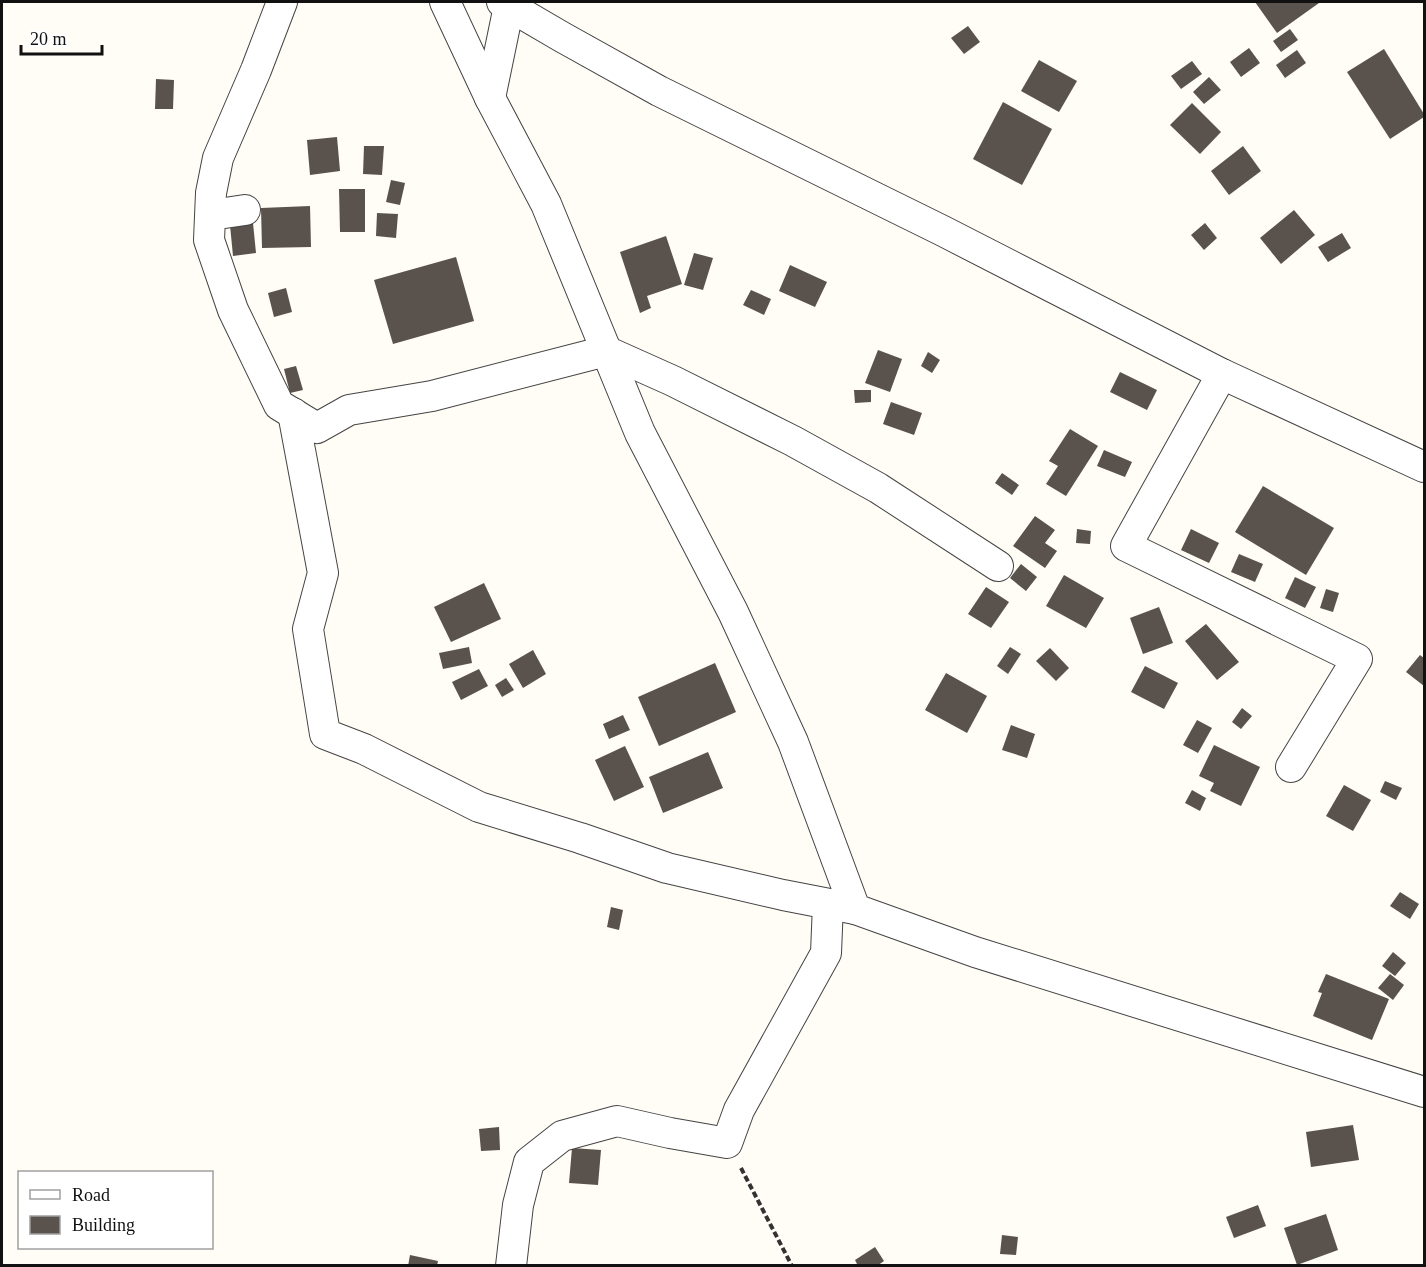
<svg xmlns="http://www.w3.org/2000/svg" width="1426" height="1267" font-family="'Times New Roman',serif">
<rect width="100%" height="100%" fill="#fffdf5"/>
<g fill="#5a524d">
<polygon points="1255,2 1317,2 1319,3 1277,33"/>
<polygon points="968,26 980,42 964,54 951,38"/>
<polygon points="1290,29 1298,40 1281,52 1273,41"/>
<polygon points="1249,48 1260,63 1241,77 1230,62"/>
<polygon points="1384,49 1424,114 1424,117 1390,139 1347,72"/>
<polygon points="1297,50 1306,63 1285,78 1276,65"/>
<polygon points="1039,60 1077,81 1059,112 1021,91"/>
<polygon points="1192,61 1202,74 1181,89 1171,76"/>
<polygon points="1209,77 1221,90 1204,104 1193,92"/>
<polygon points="156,79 174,80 173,109 155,109"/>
<polygon points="1003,102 1052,129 1022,185 973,159"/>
<polygon points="1192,103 1221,132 1200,154 1170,125"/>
<polygon points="337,137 340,171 310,175 307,140"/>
<polygon points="364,146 384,146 382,175 363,174"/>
<polygon points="1243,146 1261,171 1229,195 1211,171"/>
<polygon points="391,180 405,183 400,205 386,202"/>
<polygon points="339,189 365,189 365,232 340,232"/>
<polygon points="310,206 311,247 262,248 261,208"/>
<polygon points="1294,210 1315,235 1281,264 1260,238"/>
<polygon points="377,213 398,214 396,238 376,236"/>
<polygon points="253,223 256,253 233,256 230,225"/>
<polygon points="1205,223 1217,238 1204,250 1191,235"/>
<polygon points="1342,233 1351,248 1328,262 1318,247"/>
<polygon points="666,236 682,284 647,296 651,308 640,313 620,252"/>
<polygon points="694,253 713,258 703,290 684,285"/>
<polygon points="456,257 474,321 393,344 374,280"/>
<polygon points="790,265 827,282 815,307 779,291"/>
<polygon points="286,288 292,312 274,317 268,293"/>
<polygon points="751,290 771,299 764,315 743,305"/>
<polygon points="878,350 902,359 890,392 865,383"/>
<polygon points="928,352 940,360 932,373 921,366"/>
<polygon points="296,366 303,390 290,393 284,369"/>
<polygon points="1120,372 1157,390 1147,410 1110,392"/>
<polygon points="854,390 871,390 871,402 855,403"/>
<polygon points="891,402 922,413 914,435 883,424"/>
<polygon points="1070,429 1098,446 1066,496 1046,484 1058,466 1049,461"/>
<polygon points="1104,450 1132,462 1125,477 1097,466"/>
<polygon points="1002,473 1019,485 1012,495 995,483"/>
<polygon points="1263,486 1334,528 1306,575 1235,532"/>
<polygon points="1035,516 1055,530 1045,543 1057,551 1045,568 1013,546"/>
<polygon points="1077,529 1091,531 1090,544 1076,543"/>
<polygon points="1191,529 1219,543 1209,563 1181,550"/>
<polygon points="1239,554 1263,564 1255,582 1231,572"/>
<polygon points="1021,564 1037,577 1026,591 1010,578"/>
<polygon points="1064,575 1104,598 1086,628 1046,606"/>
<polygon points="1295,577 1316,587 1305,608 1285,598"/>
<polygon points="484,583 501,619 451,642 434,607"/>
<polygon points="986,587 1009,602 991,628 968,614"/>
<polygon points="1326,589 1339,593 1333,612 1320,608"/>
<polygon points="1159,607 1173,643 1143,654 1130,618"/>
<polygon points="1206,624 1239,662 1217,680 1185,641"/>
<polygon points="469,647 472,663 443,669 439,653"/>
<polygon points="1010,647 1021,654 1008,674 997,666"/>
<polygon points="1050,648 1069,668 1056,681 1036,661"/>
<polygon points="533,650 546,674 523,688 509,664"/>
<polygon points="1420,655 1424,658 1424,686 1406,672"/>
<polygon points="715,663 736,712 659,746 638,697"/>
<polygon points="1145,666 1178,683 1164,709 1131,692"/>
<polygon points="479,669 488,686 461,700 452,682"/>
<polygon points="946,673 987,696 967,733 925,710"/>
<polygon points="506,678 514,690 502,697 495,685"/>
<polygon points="1242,708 1252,716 1241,729 1232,722"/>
<polygon points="623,715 630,730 609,739 603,724"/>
<polygon points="1197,720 1212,728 1198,753 1183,745"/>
<polygon points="1011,725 1035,734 1027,758 1002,750"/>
<polygon points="1214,745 1260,767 1241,806 1210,791 1214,783 1199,776"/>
<polygon points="625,746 644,787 614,801 595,760"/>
<polygon points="708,752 723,788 663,813 649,777"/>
<polygon points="1385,781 1402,788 1396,800 1380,792"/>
<polygon points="1344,785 1371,800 1353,831 1326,816"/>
<polygon points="1192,790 1206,798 1200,811 1185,803"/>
<polygon points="1400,892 1419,904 1410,919 1390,906"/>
<polygon points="611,907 623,910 619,930 607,927"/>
<polygon points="1393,952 1406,963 1395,976 1382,966"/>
<polygon points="1326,974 1389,999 1372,1040 1313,1016 1322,993 1318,992"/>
<polygon points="1390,974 1404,985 1393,1000 1378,988"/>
<polygon points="1353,1125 1359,1160 1311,1167 1306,1132"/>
<polygon points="499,1127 500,1150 481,1151 479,1129"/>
<polygon points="572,1148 601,1150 598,1185 569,1183"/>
<polygon points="1258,1205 1266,1226 1234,1238 1226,1217"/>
<polygon points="1326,1214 1338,1250 1297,1265 1284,1228"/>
<polygon points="1002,1235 1018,1237 1016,1255 1000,1254"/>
<polygon points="875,1247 884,1261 877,1266 858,1266 855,1260"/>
<polygon points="410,1255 438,1261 437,1266 408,1266"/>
</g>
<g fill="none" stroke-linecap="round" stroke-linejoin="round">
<g stroke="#444" stroke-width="32">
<g id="minor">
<polyline points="282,2 256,70 218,158 211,193 209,240 233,310 279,405 317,428 349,410 432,396 606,351 673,381 793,441 878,488 998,566"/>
<polyline points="445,2 490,98 546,204 640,433 733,612 793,742 855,909 975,952 1424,1092"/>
<polyline points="502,2 562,37 659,91 943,231 1222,374 1424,467"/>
<polyline points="490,98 509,6"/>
<polyline points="211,215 245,210"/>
<polyline points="1222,374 1126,546 1357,659 1291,767"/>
<polyline points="293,413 323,573 308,629 325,734 364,749 479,807 580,838 667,868 783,895 855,909"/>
<polyline points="511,1266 518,1205 529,1162 562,1136 617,1121 670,1133 727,1143 739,1110 826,953 828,904"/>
</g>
</g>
<polyline stroke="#333" stroke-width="4" stroke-dasharray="6 3" stroke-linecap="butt" points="741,1168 792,1266"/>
<use href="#minor" stroke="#fff" stroke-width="30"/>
</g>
<rect width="1426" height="1267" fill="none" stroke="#111111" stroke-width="6"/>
<rect x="18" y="1171" width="195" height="78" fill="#ffffff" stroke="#a0a0a0" stroke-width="1.5"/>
<rect x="30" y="1190" width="30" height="9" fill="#ffffff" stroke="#a0a0a0" stroke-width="1.5"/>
<text x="72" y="1201" font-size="18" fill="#111111">Road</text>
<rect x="30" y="1216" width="30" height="18" fill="#5a524d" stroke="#a0a0a0" stroke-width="1.5"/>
<text x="72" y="1231" font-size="18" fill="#111111">Building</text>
<path d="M21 45v9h81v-9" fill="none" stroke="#111111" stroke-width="3"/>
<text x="30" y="45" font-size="18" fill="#111111" stroke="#ffffff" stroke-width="4.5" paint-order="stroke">20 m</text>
</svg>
